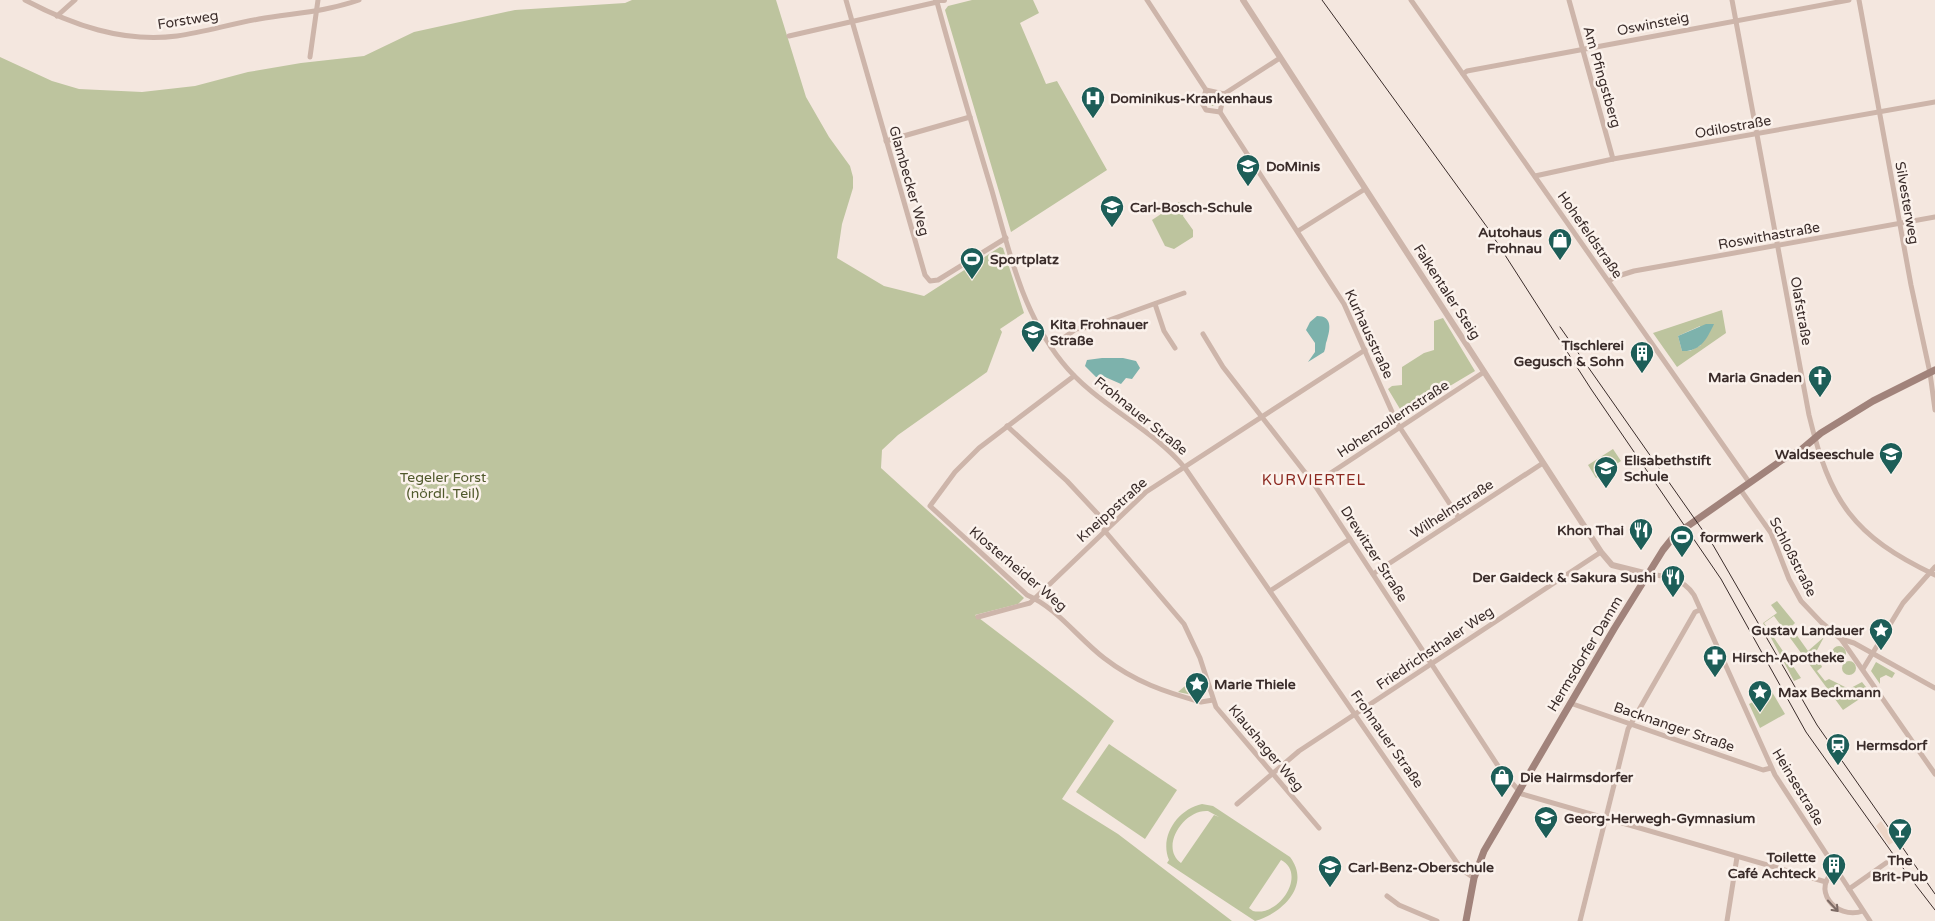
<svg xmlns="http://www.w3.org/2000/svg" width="1935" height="921" font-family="'Varela Round',sans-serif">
<rect width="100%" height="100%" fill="#f4e7df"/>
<g fill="#bdc49e" fill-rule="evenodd">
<polygon points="632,0 776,0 806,97 829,137 850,166 853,177 853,188 842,224 837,258 884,286 924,296 1000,247 1003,248 1024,313 1000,329 1002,332 987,372 898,435 882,450 881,468 1024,598 1018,604 975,615 1114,721 1062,799 1118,834 1232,921 0,921 0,57 52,81 79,89 142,92 195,86 248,72 301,63 364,56 414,32 515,10 625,3"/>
<polygon points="972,0 1033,0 1039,13 1020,23 1046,84 1057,81 1107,170 1011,232 945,10 948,6"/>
<circle cx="1213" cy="100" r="6"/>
<polygon points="1179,202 1184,212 1183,216 1193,230 1193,237 1174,249 1165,246 1152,220"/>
<path d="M1722,310l4,23 -49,34 -24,-34zM1700,326l1,19 -11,6h-8l-4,-15z"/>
<polygon points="1443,318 1475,371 1403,414 1388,389 1392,386 1402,385 1402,367 1424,353 1434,350 1434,321"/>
<polygon points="1613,449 1621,461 1596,478 1588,465"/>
<polygon points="1777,601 1795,623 1791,627 1808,651 1824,637 1816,652 1822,667 1817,671 1825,681 1829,679 1849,689 1862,682 1870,692 1843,710 1774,616 1764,623 1801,678 1794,681 1763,623 1777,613 1771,605"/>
<circle cx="1839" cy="653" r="7"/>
<circle cx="1849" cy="668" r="7"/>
<polygon points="1876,662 1895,673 1892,678 1886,675 1880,678 1880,684 1871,671"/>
<polygon points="1199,674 1205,693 1202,697 1178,692"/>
<polygon points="1772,692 1785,714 1760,728 1749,704"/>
<polygon points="1109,744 1177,790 1145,839 1076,792"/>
<path d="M1202,804l11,2 77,51c22,29 -9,57 -35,64l-88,-58 2,-3c-10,-24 9,-51 33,-56zM1208,811l11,6 -5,-2 -33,48c-22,-16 3,-54 27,-52zM1281,860c26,13 -1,57 -28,51l-4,-3z"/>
</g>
<polygon fill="#ecd5c6" points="1881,821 1895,841 1889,845 1876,826"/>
<g fill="#7db2ac">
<path d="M1317,316c16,0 13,14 10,24 -2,4 -1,8 -3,12l-16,10 7,-10v-9l-9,-13 4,-8z"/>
<path d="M1706,324h8c-7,15 -14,28 -32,27l-4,-15z"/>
<polygon points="1102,358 1123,358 1136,361 1140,368 1132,379 1126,378 1121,384 1105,377 1096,377 1085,366 1087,360"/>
</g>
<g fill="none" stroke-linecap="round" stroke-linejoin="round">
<g stroke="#cdb5aa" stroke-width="5">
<path d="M25,0c47,25 98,43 152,36 27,-4 54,-12 82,-17 34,-6 66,-7 100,-19"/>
<polyline points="846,0 925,275 930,281 938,280 1006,238"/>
<polyline points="1147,0 1206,90 1224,94"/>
<polyline points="1411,0 1749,482"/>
<polyline points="1569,0 1613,159"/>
<path d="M1732,0l77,415c21,87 44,121 126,160"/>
<polyline points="1859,0 1911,285 1930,373 1935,410"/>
<polyline points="57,16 75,0"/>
<path d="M789,36l148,-34c17,63 36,126 55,189 17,60 30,121 70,171 34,43 88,64 123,106l277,402 12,8"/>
<polyline points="310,57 318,0"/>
<polyline points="1463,74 1467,71 1849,0"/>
<polyline points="1206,90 1202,103 1206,110 1220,112"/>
<polyline points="1224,94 1220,112 1344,304 1397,423 1459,518"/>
<polyline points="1224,94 1280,58"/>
<polyline points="886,141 970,117"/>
<polyline points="1535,176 1613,159 1935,102"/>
<polyline points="1298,231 1365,189"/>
<polyline points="1609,281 1615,277 1634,271 1935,217"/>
<polyline points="1155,304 1164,331 1175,348"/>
<polyline points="1203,334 1223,367 1314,484 1502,772 1522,794 1826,882"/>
<polyline points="1051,347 1076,329 1090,327 1184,293"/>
<path d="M1074,376l-95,72 -24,24 -25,34 97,89c30,13 51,43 77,63 31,24 61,34 97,44l12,-2"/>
<polyline points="1007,426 1067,481 1109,526"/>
<polyline points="1314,484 1484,372"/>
<polyline points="1740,489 1771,533 1789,579 1801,601 1821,622 1841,639 1935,774"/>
<polyline points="1104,530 1184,624 1200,658 1216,707 1319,828"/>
<polyline points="1373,574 1543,463"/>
<path d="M1648,574c18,2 35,4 46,21l81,180 95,146"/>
<polyline points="1270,591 1350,539"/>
<polyline points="978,617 1030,603 1146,492 1365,350"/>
<polyline points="1841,639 1854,643 1935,688"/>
<polyline points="1863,669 1903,603 1935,567"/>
<polyline points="1570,703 1763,770 1771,768"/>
<polyline points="1237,804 1299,751 1601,552"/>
<path d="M1837,869c-28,18 -2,52 26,42"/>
<polyline points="1849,889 1886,863"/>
<polyline points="1387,896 1399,905 1437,921"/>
<polyline points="1580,921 1628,729 1695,612 1700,610"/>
<polyline points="1727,921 1737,857"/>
</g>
<g stroke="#cdb5aa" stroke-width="6">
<polyline points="936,0 944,0"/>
<polyline points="1243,0 1601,552 1612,565 1648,574"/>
</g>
<polyline stroke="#a1837b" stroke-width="7" points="1466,921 1474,878 1484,851 1614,629 1663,550 1675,535 1782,460 1802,449 1821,433 1873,401 1935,370"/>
<g stroke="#3a2c2a" stroke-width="1">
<polyline points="1322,0 1487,227 1591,389 1721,579 1806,732 1908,875 1935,910"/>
<polyline points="1560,327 1713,545 1817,725 1935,894"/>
</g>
</g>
<defs><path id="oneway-shaft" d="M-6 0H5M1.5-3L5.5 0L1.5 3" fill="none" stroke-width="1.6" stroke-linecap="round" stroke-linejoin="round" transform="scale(1.25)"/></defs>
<use stroke="#7c6a64" href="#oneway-shaft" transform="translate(1833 906) rotate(47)"/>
<defs>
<g id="hospital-pin" transform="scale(1.25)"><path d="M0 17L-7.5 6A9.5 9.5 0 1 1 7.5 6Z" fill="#1d5e58" stroke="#fbf2ec"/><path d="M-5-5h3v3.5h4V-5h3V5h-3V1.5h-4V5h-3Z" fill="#fff"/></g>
<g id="school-pin" transform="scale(1.25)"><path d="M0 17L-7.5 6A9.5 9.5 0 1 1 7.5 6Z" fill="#1d5e58" stroke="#fbf2ec"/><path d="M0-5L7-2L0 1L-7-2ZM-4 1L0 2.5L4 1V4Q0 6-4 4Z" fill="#fff"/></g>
<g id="shop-pin" transform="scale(1.25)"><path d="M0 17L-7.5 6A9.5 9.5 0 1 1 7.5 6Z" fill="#1d5e58" stroke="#fbf2ec"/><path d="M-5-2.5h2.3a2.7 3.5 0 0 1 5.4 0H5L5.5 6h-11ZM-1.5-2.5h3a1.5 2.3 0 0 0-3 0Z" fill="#fff"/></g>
<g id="stadium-pin" transform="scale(1.25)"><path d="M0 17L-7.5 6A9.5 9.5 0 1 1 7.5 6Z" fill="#1d5e58" stroke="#fbf2ec"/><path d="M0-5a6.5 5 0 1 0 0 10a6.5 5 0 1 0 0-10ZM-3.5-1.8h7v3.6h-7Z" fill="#fff"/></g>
<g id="building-pin" transform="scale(1.25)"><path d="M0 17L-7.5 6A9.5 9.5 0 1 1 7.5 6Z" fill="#1d5e58" stroke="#fbf2ec"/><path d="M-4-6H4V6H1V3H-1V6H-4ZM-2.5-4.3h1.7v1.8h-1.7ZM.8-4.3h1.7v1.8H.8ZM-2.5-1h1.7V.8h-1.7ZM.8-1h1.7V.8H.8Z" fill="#fff"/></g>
<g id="church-pin" transform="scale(1.25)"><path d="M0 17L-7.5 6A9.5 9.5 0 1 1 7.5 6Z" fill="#1d5e58" stroke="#fbf2ec"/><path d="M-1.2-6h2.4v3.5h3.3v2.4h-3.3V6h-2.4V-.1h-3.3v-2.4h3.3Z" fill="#fff"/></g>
<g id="restaurant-pin" transform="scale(1.25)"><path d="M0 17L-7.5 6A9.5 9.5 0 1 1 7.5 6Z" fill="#1d5e58" stroke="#fbf2ec"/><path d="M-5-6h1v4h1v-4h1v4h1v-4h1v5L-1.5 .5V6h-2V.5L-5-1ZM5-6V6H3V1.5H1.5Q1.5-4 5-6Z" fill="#fff"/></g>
<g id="sight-pin" transform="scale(1.25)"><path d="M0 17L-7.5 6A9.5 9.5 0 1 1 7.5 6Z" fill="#1d5e58" stroke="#fbf2ec"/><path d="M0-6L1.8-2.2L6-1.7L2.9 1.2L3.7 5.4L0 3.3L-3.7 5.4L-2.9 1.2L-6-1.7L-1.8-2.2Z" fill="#fff"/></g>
<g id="pharmacy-pin" transform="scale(1.25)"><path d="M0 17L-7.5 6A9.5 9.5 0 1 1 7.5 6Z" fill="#1d5e58" stroke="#fbf2ec"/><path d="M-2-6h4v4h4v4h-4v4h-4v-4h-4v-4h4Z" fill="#fff"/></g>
<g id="station-pin" transform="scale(1.25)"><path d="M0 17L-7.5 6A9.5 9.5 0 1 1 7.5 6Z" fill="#1d5e58" stroke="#fbf2ec"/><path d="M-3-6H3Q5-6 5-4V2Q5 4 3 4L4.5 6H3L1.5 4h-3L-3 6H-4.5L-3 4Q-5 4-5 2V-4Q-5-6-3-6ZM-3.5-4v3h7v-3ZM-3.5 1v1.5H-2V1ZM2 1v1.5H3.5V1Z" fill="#fff"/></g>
<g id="bar-pin" transform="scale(1.25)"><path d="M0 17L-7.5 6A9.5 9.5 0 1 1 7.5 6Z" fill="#1d5e58" stroke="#fbf2ec"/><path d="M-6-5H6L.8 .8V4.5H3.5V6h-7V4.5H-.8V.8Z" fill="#fff"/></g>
</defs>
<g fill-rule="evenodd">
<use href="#hospital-pin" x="1093" y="98"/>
<use href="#school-pin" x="1248" y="166"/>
<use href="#school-pin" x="1112" y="207"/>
<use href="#shop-pin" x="1560" y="240"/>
<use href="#stadium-pin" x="972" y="259"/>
<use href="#school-pin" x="1033" y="332"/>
<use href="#building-pin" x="1642" y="353"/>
<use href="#church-pin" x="1820" y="377"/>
<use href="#school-pin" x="1891" y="454"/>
<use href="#school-pin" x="1606" y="468"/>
<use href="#restaurant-pin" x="1641" y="530"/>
<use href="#stadium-pin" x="1682" y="537"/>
<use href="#restaurant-pin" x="1673" y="577"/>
<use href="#sight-pin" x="1881" y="630"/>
<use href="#pharmacy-pin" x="1715" y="657"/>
<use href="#sight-pin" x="1197" y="684"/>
<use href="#sight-pin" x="1760" y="692"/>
<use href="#station-pin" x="1838" y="745"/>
<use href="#shop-pin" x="1502" y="777"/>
<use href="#school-pin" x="1546" y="818"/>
<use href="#bar-pin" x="1900" y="830"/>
<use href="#building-pin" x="1834" y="865"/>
<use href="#school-pin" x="1330" y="867"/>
</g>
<g text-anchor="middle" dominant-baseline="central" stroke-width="5" stroke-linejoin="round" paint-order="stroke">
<g font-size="14" fill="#3a2c2a" stroke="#fbf2ec">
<text transform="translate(188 20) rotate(-9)">Forstweg</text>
<text transform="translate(1653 24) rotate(-11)">Oswinsteig</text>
<text transform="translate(1602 77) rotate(74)">Am Pfingstberg</text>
<text transform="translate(1733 127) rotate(-10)">Odilostraße</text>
<text transform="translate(909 181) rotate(74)">Glambecker Weg</text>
<text transform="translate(1907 203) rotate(80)">Silvesterweg</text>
<text transform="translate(1590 235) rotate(55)">Hohefeldstraße</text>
<text transform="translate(1769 236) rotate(-10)">Roswithastraße</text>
<text transform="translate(1447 292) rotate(57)">Falkentaler Steig</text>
<text transform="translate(1801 311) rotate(80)">Olafstraße</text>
<text transform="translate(1369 334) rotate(65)">Kurhausstraße</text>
<text transform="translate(1141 416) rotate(39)">Frohnauer Straße</text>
<text transform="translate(1393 419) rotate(-33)">Hohenzollernstraße</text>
<text transform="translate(1452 509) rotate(-33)">Wilhelmstraße</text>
<text transform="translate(1112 510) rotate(-42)">Kneippstraße</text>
<text transform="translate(1374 554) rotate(57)">Drewitzer Straße</text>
<text transform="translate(1793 557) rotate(63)">Schloßstraße</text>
<text transform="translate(1018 569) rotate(40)">Klosterheider Weg</text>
<text transform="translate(1435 648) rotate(-34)">Friedrichsthaler Weg</text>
<text transform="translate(1585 654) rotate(-59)">Hermsdorfer Damm</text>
<text transform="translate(1674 727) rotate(19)">Backnanger Straße</text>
<text transform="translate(1387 739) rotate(55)">Frohnauer Straße</text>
<text transform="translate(1266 748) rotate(50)">Klaushager Weg</text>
<text transform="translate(1798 787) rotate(59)">Heinsestraße</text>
</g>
<g font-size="14" font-weight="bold" fill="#3a2c2a" stroke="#fbf2ec" text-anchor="start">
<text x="1110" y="98">Dominikus-Krankenhaus</text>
<text x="1266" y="166">DoMinis</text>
<text x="1130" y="207">Carl-Bosch-Schule</text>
<text x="1542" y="232" text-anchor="end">Autohaus<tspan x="1542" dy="16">Frohnau</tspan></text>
<text x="990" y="259">Sportplatz</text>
<text x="1050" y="324">Kita Frohnauer<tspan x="1050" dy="16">Straße</tspan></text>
<text x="1624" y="345" text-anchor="end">Tischlerei<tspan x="1624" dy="16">Gegusch &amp; Sohn</tspan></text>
<text x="1802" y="377" text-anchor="end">Maria Gnaden</text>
<text x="1874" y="454" text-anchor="end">Waldseeschule</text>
<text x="1624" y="460">Elisabethstift<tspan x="1624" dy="16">Schule</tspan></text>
<text x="1624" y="530" text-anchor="end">Khon Thai</text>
<text x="1700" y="537">formwerk</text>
<text x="1656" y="577" text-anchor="end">Der Gaideck &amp; Sakura Sushi</text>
<text x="1864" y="630" text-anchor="end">Gustav Landauer</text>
<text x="1732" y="657">Hirsch-Apotheke</text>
<text x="1214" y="684">Marie Thiele</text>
<text x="1778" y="692">Max Beckmann</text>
<text x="1856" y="745">Hermsdorf</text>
<text x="1520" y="777">Die Hairmsdorfer</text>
<text x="1564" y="818">Georg-Herwegh-Gymnasium</text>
<text x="1816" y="857" text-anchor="end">Toilette<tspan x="1816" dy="16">Café Achteck</tspan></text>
<text x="1900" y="860" text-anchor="middle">The<tspan x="1900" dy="16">Brit-Pub</tspan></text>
<text x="1348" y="867">Carl-Benz-Oberschule</text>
</g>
<g font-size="14" fill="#50592c" stroke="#fbf2ec">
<text x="443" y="477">Tegeler Forst<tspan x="443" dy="16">(nördl. Teil)</tspan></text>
</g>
<g font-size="15" letter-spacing="1" fill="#8c2920" stroke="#fbf2ec">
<text x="1314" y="480">KURVIERTEL</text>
</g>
</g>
</svg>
